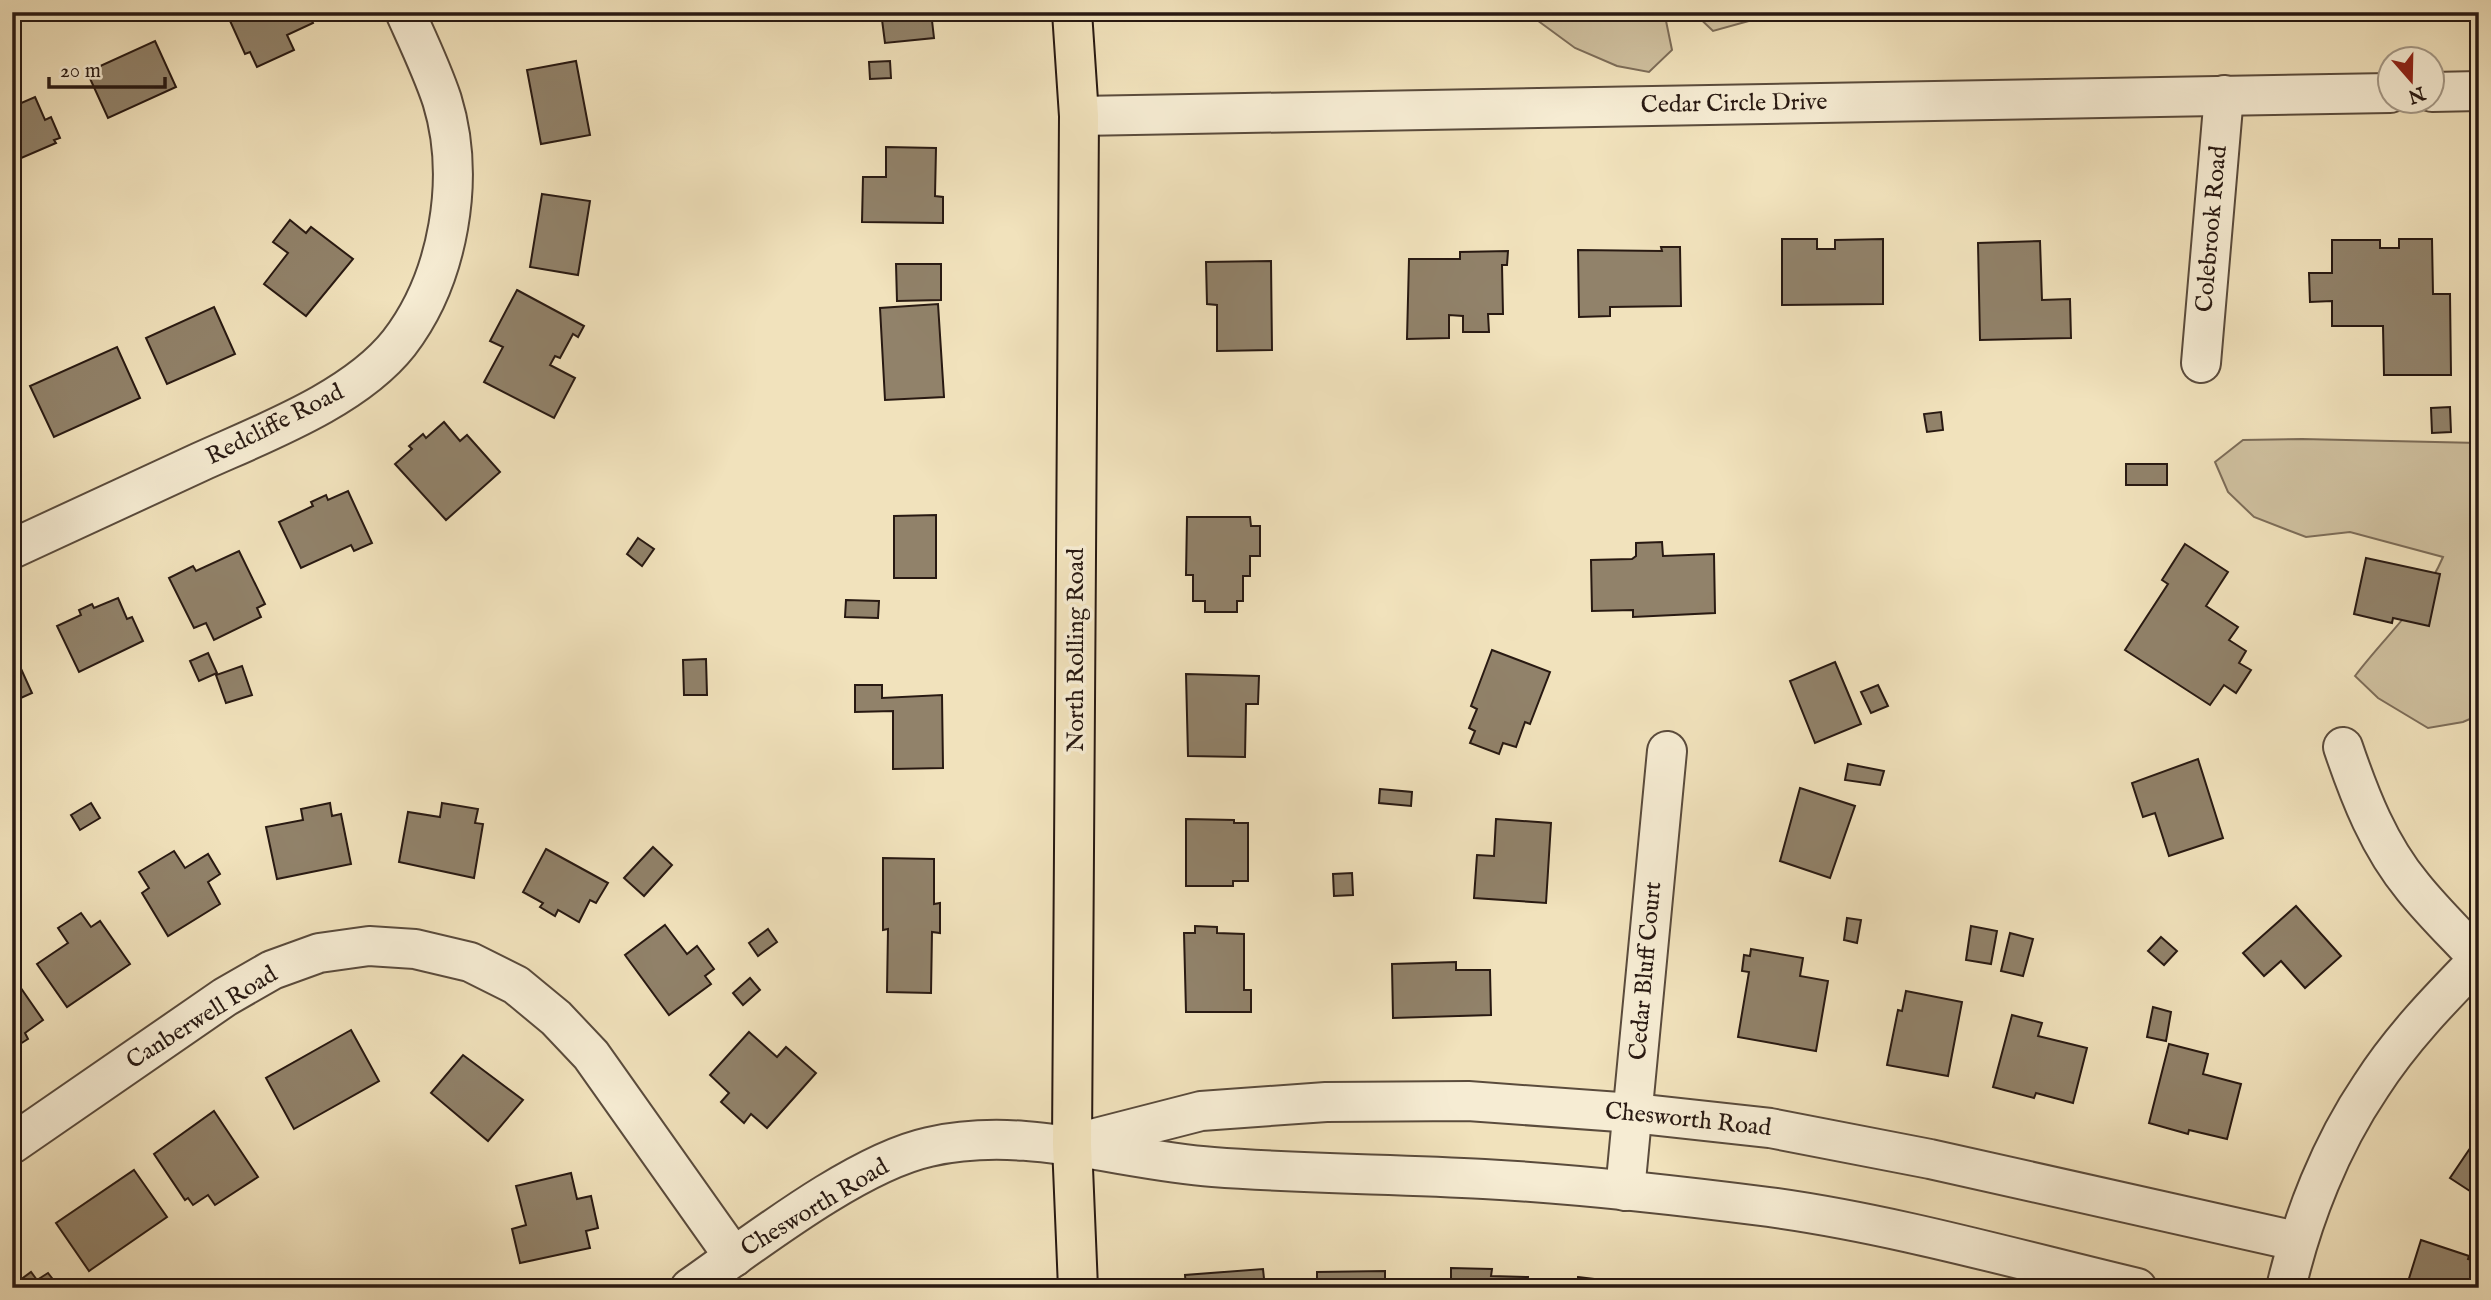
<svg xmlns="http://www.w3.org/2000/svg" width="2491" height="1300" font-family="'IM FELL English',serif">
<rect width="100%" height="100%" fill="#f1e2bc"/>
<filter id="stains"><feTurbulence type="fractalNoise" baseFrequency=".00286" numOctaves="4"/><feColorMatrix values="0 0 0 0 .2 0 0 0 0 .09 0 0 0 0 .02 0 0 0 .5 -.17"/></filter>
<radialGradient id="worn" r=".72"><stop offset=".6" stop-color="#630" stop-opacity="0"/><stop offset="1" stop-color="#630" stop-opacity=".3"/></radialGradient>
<g fill="#cfc09f" stroke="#7c6c58" stroke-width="2">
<polygon points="1526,12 1661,12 1665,16 1672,50 1649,72 1617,66 1575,48"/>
<polygon points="1693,12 1768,12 1763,17 1713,31"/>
<path d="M2302,439l177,4v272l-16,7 -35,6 -50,-30 -23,-22c31,-41 68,-72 88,-119l-93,-25 -44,5 -52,-20 -26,-25 -13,-30 28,-22z"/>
</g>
<g fill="#91826a" stroke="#281912" stroke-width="2">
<polygon points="226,12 308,12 313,23 287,35 294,50 257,67 250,52 245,54"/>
<polygon points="881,12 931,12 934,38 885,43"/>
<polygon points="155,41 176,87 108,118 87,72"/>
<polygon points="576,61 590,135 541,144 527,70"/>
<polygon points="890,61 891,78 870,79 869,62"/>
<polygon points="35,97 45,120 51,117 60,138 54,140 56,143 12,162 12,107"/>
<polygon points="886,147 936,148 935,196 943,197 943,223 862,222 863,177 886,177"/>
<polygon points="542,194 590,201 578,275 530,267"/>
<polygon points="290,220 306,233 311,227 353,259 306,316 264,284 288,253 273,242"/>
<polygon points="1782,239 1817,239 1817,249 1835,249 1835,240 1883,239 1883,304 1782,305"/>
<polygon points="2399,239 2432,239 2433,294 2450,294 2451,375 2384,375 2383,326 2332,326 2332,301 2310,302 2309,273 2332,273 2332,240 2380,240 2380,248 2399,248"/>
<polygon points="2040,241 2042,300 2070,299 2071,338 1980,340 1978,243"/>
<polygon points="1661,247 1680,247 1681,306 1610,307 1610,316 1579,317 1578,250 1662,251"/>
<polygon points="1508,251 1507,265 1502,265 1503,314 1488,314 1489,332 1463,332 1463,316 1449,315 1449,338 1407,339 1409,259 1460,259 1460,252"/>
<polygon points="1271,261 1272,350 1217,351 1217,305 1207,304 1206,262"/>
<polygon points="896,264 941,264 941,300 897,301"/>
<polygon points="517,290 584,326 578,337 573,334 560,358 555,356 550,365 575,378 554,418 484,382 503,347 490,341"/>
<polygon points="938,304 944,397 885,400 880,308"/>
<polygon points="214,307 235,354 167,384 146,338"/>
<polygon points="117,347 140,398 54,437 30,386"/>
<polygon points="2450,407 2451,432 2432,433 2431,408"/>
<polygon points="1941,412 1943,430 1927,432 1924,414"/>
<polygon points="444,422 460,441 467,435 500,472 446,520 395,464 412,449 409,446 423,434 426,438"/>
<rect x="2126" y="464" width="41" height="21"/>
<polygon points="348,491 372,543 354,551 351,545 301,568 279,522 313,506 311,502 326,495 328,500"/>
<polygon points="936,515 936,578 894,578 894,516"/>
<polygon points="1187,517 1250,517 1251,526 1260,526 1260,556 1250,556 1250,576 1243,576 1243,601 1237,601 1237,612 1205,612 1205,601 1193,601 1193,575 1186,575"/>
<polygon points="638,538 654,549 642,566 627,554"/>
<polygon points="1662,542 1663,556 1714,554 1715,613 1633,617 1633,610 1592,611 1591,560 1632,559 1636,556 1636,543"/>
<polygon points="2185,544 2228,572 2206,606 2238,627 2229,640 2246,651 2239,663 2251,670 2236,693 2224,685 2210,705 2125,650 2168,584 2162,580"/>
<polygon points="239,551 265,604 257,608 261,617 214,640 206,623 194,628 169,578 193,566 196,571"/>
<polygon points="2366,558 2440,574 2429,626 2393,618 2392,623 2354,614"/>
<polygon points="118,598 127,619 132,617 143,641 79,672 57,626 81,615 79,610 92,604 94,608"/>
<polygon points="846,600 879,601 878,618 845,617"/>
<polygon points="12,649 32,693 12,702"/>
<polygon points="1492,650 1550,672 1530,724 1525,722 1516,747 1503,743 1499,754 1470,743 1475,731 1469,728 1477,709 1471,706"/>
<polygon points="208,653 217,673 199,681 190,661"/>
<polygon points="706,659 707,695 684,695 683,660"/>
<polygon points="1835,662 1861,724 1815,743 1790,681"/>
<polygon points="242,666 252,695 226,703 216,675"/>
<polygon points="1186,674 1259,676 1258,704 1246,704 1245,757 1188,756"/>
<polygon points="855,685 882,685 882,698 942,695 943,768 893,769 893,711 855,712"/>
<polygon points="1878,685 1888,706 1871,713 1861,692"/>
<polygon points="2198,759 2223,838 2169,856 2155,813 2143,817 2132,783"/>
<polygon points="1848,764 1884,771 1880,785 1845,780"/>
<polygon points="1800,788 1855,806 1830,878 1780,861"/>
<polygon points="1380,789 1412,792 1411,806 1379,803"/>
<polygon points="91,803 100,818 80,830 71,815"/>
<polygon points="330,803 332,816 341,814 351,864 277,879 266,827 303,820 301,809"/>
<polygon points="442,803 478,809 475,823 483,824 474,878 399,862 408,812 440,817"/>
<polygon points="1186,819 1234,820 1234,823 1248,823 1248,881 1233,881 1233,886 1186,886"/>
<polygon points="1496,819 1551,823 1546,903 1474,898 1477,855 1494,856"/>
<polygon points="653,847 672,865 644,896 624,878"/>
<polygon points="546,849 608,883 596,903 590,900 579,922 558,910 555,916 540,907 543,903 523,892"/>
<polygon points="174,851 185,868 208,854 220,874 208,882 220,904 168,936 142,893 149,888 139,872"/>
<polygon points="883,858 934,859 934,904 940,903 940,933 932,932 931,993 887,992 888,929 883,930"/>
<polygon points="1352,873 1353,895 1334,896 1333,874"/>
<polygon points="2296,906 2341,956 2305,988 2281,961 2264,976 2243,953"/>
<polygon points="81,913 91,927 100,921 130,964 67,1007 37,964 68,943 58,928"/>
<polygon points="1847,918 1861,920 1857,943 1844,940"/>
<polygon points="665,925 687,954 697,946 714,969 705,976 711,984 669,1015 625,955"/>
<polygon points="1195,926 1217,927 1217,933 1244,934 1244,990 1251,990 1251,1012 1186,1012 1184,933 1195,933"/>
<polygon points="1971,926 1997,931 1991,964 1966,960"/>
<polygon points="768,929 777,942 758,956 749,943"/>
<polygon points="2010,933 2033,939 2023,976 2001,971"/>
<polygon points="2161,937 2177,951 2164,965 2148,951"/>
<polygon points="1751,949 1803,958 1800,976 1828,981 1816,1051 1738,1037 1749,972 1742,971 1744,955 1750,956"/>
<polygon points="1456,962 1456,970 1490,970 1491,1015 1393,1018 1392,964"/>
<polygon points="750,978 760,990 743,1005 733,993"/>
<polygon points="16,981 43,1020 25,1033 28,1039 12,1049 12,984"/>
<polygon points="1906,991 1962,1002 1948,1076 1887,1065 1898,1010 1902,1011"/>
<polygon points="2153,1007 2171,1012 2166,1041 2147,1037"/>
<polygon points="2012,1015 2042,1023 2038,1036 2087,1048 2073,1103 2036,1093 2034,1098 1993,1087"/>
<polygon points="351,1030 379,1081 294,1129 266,1078"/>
<polygon points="749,1032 777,1057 786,1047 816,1073 767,1128 751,1114 744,1123 721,1102 729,1093 710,1075"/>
<polygon points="2169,1044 2208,1054 2203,1074 2241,1084 2227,1139 2189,1130 2188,1134 2149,1123"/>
<polygon points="463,1055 523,1100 488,1141 431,1093"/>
<polygon points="214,1111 258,1177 215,1205 208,1195 193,1205 188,1198 185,1200 154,1154"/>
<polygon points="2479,1135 2479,1197 2450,1178"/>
<polygon points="134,1170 167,1217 89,1271 56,1223"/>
<polygon points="571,1173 577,1199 591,1196 598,1228 586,1231 590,1248 520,1263 512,1229 526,1225 516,1186"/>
<polygon points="2421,1240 2469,1256 2468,1259 2479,1262 2479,1288 2406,1288"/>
<polygon points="12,1268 20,1280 31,1272 37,1280 48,1273 55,1282 47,1288 12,1288"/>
<polygon points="1451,1268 1492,1269 1491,1276 1528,1277 1527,1288 1451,1288"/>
<polygon points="1263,1269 1265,1288 1186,1288 1185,1275"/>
<polygon points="1385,1271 1385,1288 1317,1288 1317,1272"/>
<polygon points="1578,1277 1651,1286 1651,1288 1577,1288"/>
</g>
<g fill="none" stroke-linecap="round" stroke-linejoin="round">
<g stroke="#5a4b3c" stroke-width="42">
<g id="minor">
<polyline points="2432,92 2479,91"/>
<polyline points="1079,116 2390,93"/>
<polyline points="2201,363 2224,95"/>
<path d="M12,549c63,-29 126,-58 188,-87 64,-29 155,-63 199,-119 50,-65 67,-165 43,-243 -10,-30 -24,-59 -37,-88"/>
<path d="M2343,747c17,50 36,99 70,140 20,25 44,48 66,72"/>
<polyline points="1088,1140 1201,1111 1326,1102 1468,1101 1633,1113 1770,1128 1930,1159 2296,1241"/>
<polyline points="12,1144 225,997 272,970 319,953 369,946 415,949 470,962 516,985 556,1018 591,1055 734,1257"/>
<polyline points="1625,1191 1667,751"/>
<path d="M690,1288c63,-44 166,-125 239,-141 96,-22 189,13 284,20 90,7 181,7 271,12 95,5 191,16 285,28 124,17 246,52 368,81"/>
<path d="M2286,1288c16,-70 45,-143 85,-202 30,-47 69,-87 108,-127"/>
</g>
</g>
<g stroke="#281912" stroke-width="42">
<polyline id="major" points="1072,12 1079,116 1072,1144 1078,1288"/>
</g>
<use href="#minor" stroke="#f6ecd3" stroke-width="38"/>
<use href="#major" stroke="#f1e2bc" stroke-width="38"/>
</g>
<g text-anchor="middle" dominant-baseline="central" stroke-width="7" stroke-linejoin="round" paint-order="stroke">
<g font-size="24" fill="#281912" stroke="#f6ecd3">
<text transform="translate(1734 104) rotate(-1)">Cedar Circle Drive</text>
<text transform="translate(2212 229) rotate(-85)">Colebrook Road</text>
<text transform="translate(275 425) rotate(-27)">Redcliffe Road</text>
<text transform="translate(1076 650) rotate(-90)">North Rolling Road</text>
<text transform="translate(1646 971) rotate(-85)">Cedar Bluff Court</text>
<text transform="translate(202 1018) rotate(-32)">Canberwell Road</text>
<text transform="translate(1688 1120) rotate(6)">Chesworth Road</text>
<text transform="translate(815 1208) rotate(-31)">Chesworth Road</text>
</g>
</g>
<rect width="2491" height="1300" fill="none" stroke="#f1e2bc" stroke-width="42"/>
<rect x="14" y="14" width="2463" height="1272" fill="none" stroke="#281912" stroke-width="3.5"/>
<rect x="21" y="21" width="2449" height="1258" fill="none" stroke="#281912" stroke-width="2"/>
<g transform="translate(2411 80) rotate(160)"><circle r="33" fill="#f6ecd3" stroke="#a49886" stroke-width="2"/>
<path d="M0-5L12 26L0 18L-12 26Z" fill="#8f2418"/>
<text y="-10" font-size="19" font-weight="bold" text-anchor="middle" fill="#281912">N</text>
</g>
<path d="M49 77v10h116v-10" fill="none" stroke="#281912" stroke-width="3.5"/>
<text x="60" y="77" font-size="21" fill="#281912" stroke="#f6ecd3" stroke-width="5" paint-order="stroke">20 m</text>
<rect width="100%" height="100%" filter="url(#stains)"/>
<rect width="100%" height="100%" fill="url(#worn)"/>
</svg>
